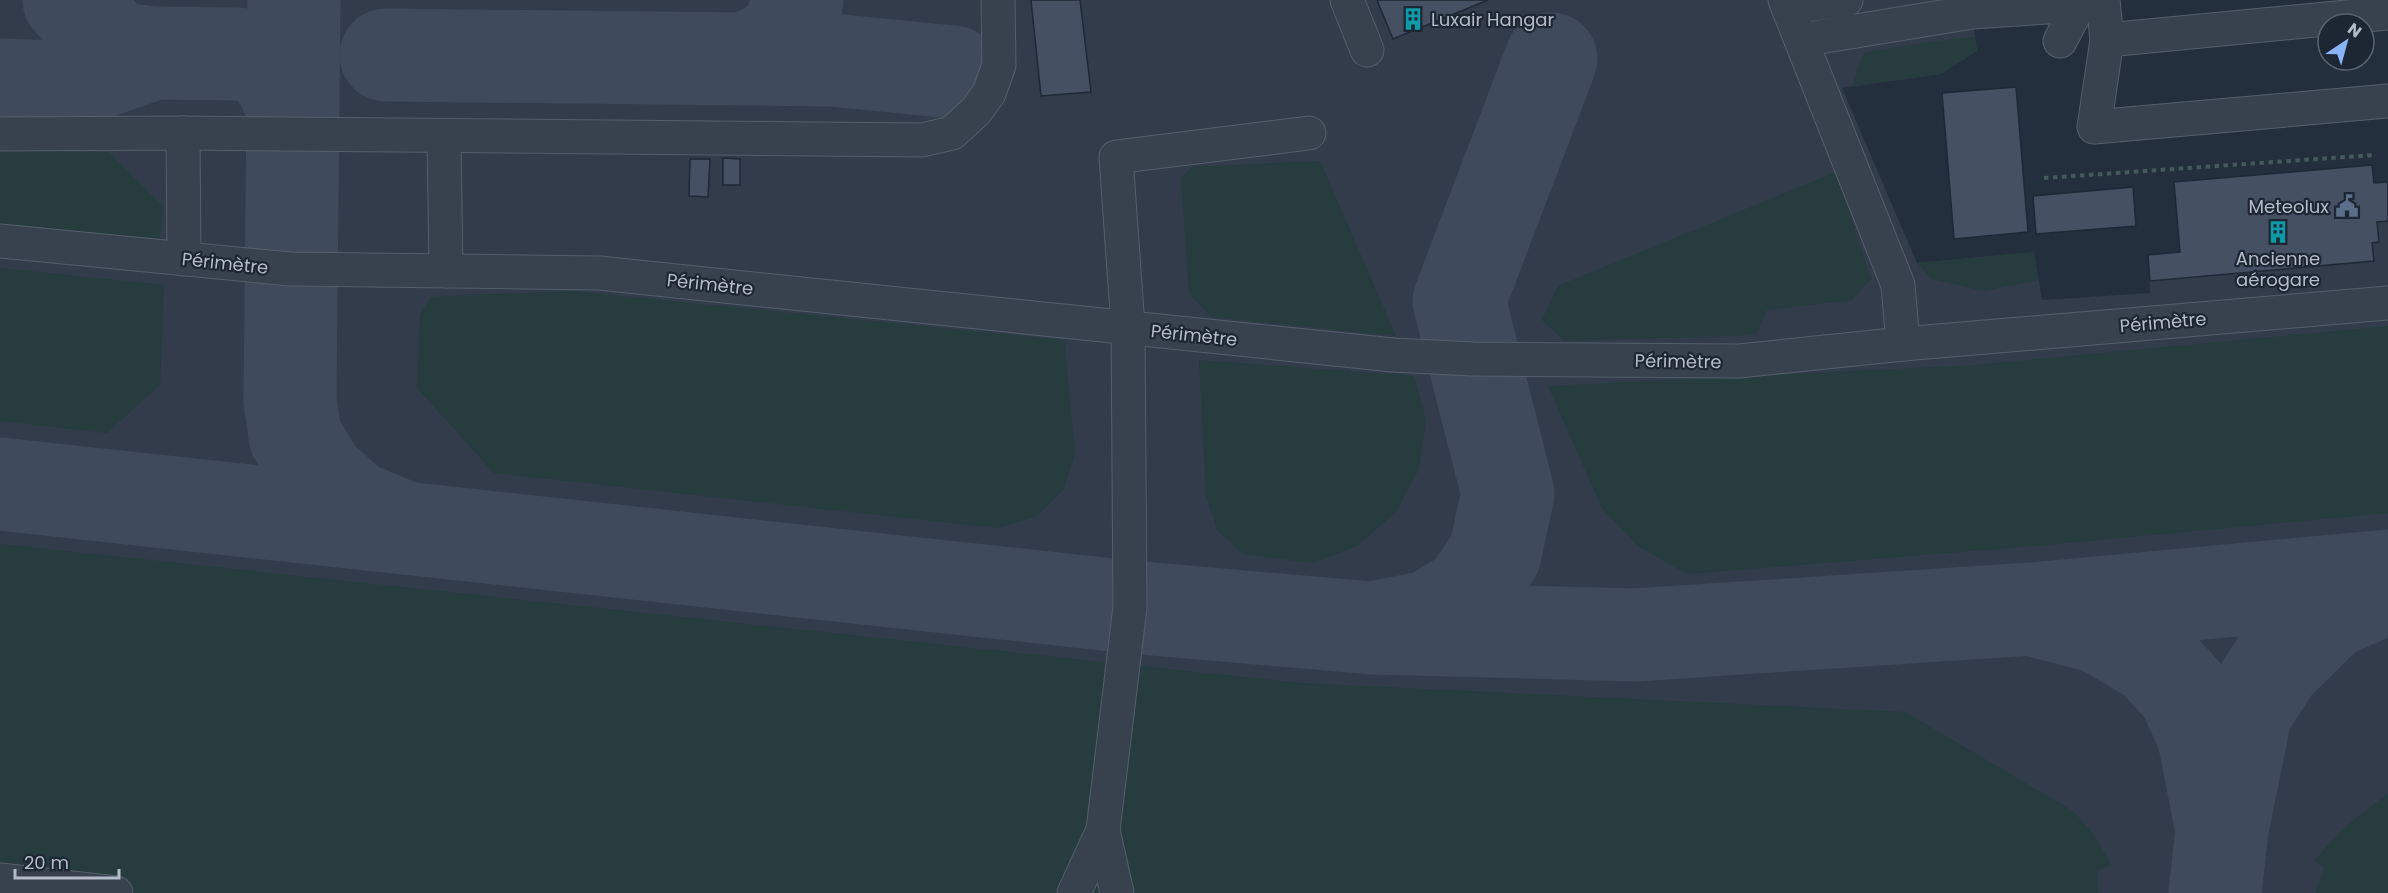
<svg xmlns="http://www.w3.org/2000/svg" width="2388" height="893" font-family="Poppins,sans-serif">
<rect width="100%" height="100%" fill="#242f3e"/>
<polygon fill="#323c4b" points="0,0 1970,0 1977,51 1941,74 1842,88 1917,263 2034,252 2042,300 2150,293 2148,255 2180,252 2174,182 2372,165 2374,183 2388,182 2388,893 0,893"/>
<g fill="#263c3f">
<path d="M1975,37l2,14 -36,23 -89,12 11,-33c38,-6 74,-13 112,-16z"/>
<polygon points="0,150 109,152 163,206 160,240 0,224"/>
<polygon points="1320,161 1396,336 1211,317 1189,293 1181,178 1192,167"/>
<polygon points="1836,172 1871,279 1852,300 1767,310 1756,335 1565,341 1542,320 1558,286"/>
<polygon points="2034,252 2038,280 1984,291 1932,279 1917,263"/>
<polygon points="0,268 164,285 160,385 107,433 0,421"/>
<polygon points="571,291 1064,340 1075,454 1064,489 1036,517 996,528 494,473 417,388 420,315 431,297"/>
<polygon points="2388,326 2388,513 2035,546 1687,574 1638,546 1602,508 1548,386 1975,365"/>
<polygon points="1199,360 1414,376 1426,420 1419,469 1395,513 1357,546 1313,563 1243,554 1217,530 1206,495"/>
<polygon points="0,544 1300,683 1905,712 2073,811 2095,836 2111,865 2097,870 2098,893 0,893"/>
<path d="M2388,794v99h-73l10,-26 -11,-6c22,-27 45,-47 74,-67z"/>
</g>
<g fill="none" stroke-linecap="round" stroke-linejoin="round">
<g stroke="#3f4a5a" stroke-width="93">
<polyline points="69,0 112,45 121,49 154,53"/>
<polyline points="294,0 290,400 295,436 319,476 354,507 402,527"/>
<path d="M386,55l358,4c32,-12 48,-23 53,-59"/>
<polyline points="744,59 831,60 953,72"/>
<polyline points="0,85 57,87 154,53 236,54 253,56 271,67 283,85 293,108"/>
<polyline points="0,484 1130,607 1372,628 1635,635 2031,609 2388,576"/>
<polyline points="2042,612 2100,627 2153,658 2183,691 2203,733 2219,815"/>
<polyline points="1378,627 1429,617 1469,593 1495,554 1508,493 1459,301 1551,59"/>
<polyline points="2215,893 2222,829 2246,711 2275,666 2329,613 2388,587"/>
</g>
</g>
<g fill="#455162" stroke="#1f2835" stroke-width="1.5">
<polygon points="1031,0 1080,0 1091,92 1041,96"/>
<polygon points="1377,0 1488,0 1393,39"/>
<polygon points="2016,87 2028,232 1954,239 1942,93"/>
<polygon points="723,158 740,159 740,185 723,185"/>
<polygon points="690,159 710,159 708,197 689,196"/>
<polygon points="2372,165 2374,183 2388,182 2388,221 2377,222 2379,242 2372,243 2374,261 2150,281 2148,255 2180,252 2174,182"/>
<polygon points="2133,187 2136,226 2036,234 2033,196"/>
</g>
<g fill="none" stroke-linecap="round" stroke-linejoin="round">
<g stroke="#565f6c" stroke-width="35">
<g id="minor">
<polyline points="1347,0 1367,50"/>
<polyline points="1785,0 1898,285 1903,344"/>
<polyline points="2103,0 2107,40 2094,127 2388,101"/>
<polyline points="1788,7 1846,0"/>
<polyline points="1801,40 1972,12 2079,5"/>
<polyline points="2107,40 2388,13"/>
<polyline points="2060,41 2079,5 2078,0"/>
<polyline points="183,133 922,140 952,133 976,111 989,93 999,65 998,0"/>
<polyline points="0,134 183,133 184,259"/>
<polyline points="444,136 446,271"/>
<polyline points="0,241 290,269 599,273 1393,355 1473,359 1739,361 1903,344 2388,303"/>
<polyline points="1103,830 1117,893"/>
<polyline points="0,880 116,893"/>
<polyline points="1074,893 1103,830 1130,607 1128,327 1116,157 1309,133"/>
</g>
</g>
<polyline stroke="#44595c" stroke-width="4" stroke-dasharray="4.5 4.5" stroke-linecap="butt" points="2044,178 2375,155"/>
<use href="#minor" stroke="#38414e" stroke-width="33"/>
</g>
<defs>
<g id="building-bare" transform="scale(1.8)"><path d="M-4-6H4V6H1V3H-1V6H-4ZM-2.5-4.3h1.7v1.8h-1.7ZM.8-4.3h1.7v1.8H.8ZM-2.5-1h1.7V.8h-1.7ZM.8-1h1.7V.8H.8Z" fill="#0f9aa8" stroke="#1d2633" stroke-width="2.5" paint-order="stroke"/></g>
<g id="civic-bare" transform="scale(1.8)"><path d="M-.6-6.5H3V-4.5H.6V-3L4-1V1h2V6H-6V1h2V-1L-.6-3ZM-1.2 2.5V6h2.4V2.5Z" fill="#5c6f8a" stroke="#1d2633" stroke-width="2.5" paint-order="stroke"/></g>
</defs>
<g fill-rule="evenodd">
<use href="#building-bare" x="1413" y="19"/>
<use href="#civic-bare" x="2347" y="206"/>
<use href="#building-bare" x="2278" y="232"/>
</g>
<g text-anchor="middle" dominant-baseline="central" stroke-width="4.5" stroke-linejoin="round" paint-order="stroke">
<g font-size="18" fill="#b4bcc9" stroke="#1d2633" text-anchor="start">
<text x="1431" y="19">Luxair Hangar</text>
<text x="2329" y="206" text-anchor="end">Meteolux</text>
<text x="2278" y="258" text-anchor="middle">Ancienne<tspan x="2278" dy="21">aérogare</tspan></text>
</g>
<g font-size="18" fill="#b4bcc9" stroke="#1d2633">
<text transform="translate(225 263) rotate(6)">Périmètre</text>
<text transform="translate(710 284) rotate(6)">Périmètre</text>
<text transform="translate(2163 322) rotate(-5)">Périmètre</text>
<text transform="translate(1194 335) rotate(6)">Périmètre</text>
<text transform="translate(1678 361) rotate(1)">Périmètre</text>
</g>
</g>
<g transform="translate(2346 42) rotate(36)"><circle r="28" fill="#1d2633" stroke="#59626f" stroke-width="1.5"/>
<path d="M0-4.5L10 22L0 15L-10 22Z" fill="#8ab4f8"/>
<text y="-9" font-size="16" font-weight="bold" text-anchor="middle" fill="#b4bcc9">N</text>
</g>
<path d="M15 869v9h104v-9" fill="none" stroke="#b4bcc9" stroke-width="3"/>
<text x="24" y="869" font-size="18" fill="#b4bcc9" stroke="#1d2633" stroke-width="4.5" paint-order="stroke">20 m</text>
</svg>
